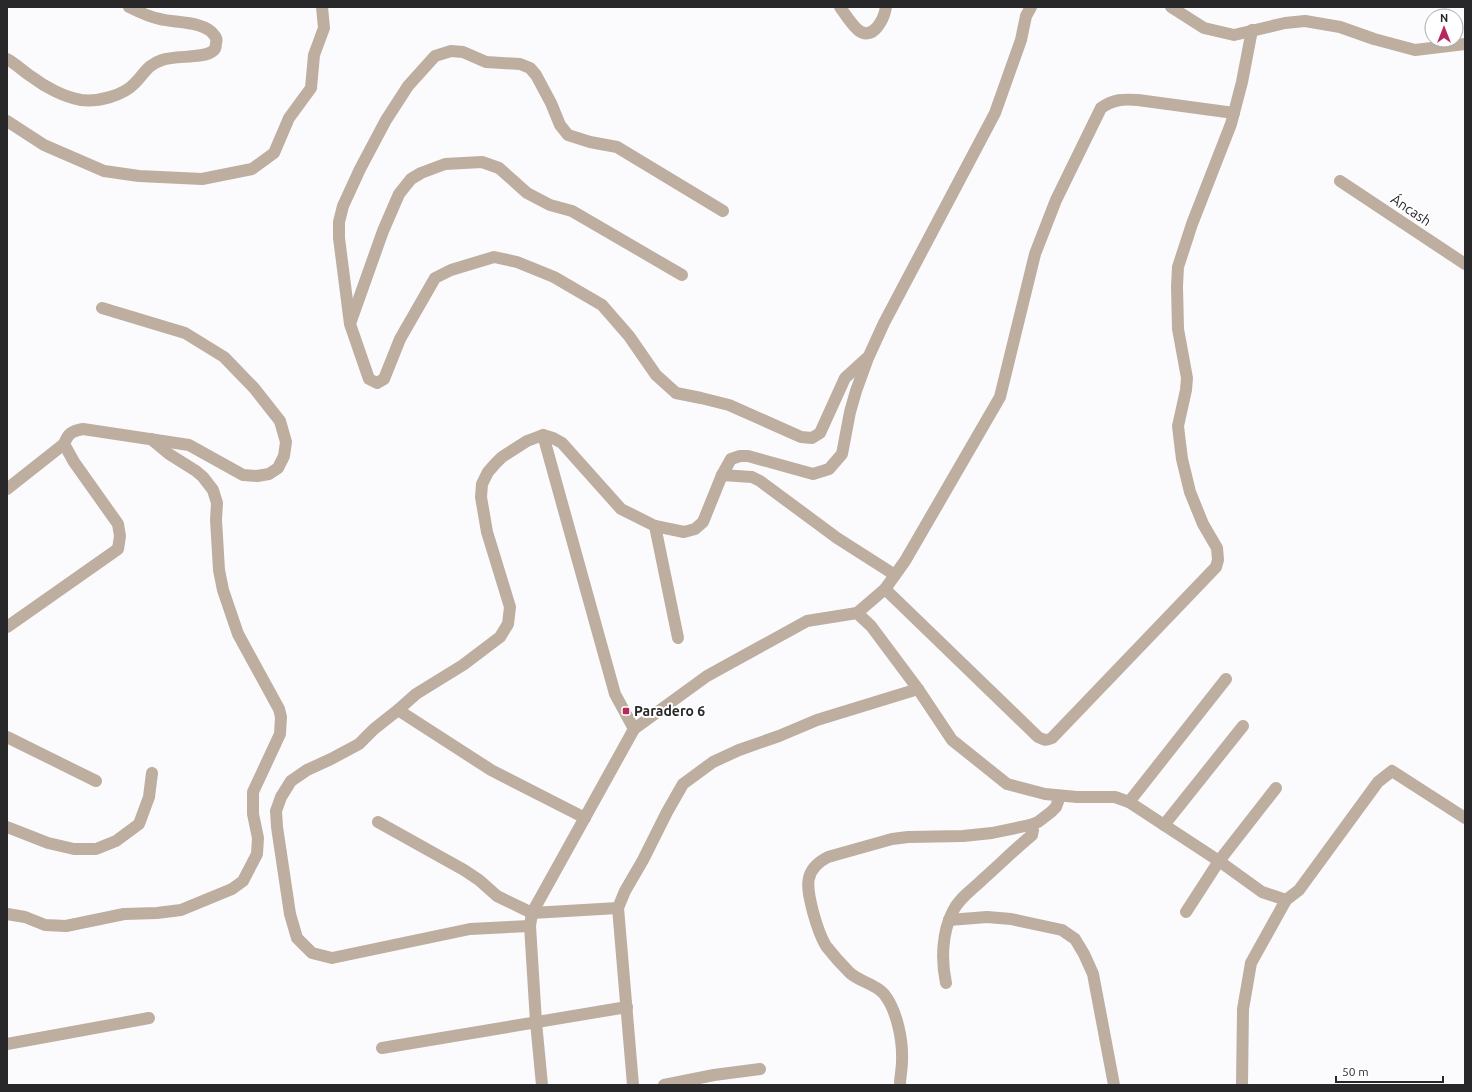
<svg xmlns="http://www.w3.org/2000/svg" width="1472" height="1092" font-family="Ubuntu,sans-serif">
<rect width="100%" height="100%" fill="#fbfbfe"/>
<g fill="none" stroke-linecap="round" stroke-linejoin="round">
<g stroke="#bdaea0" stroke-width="12">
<path d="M840,7c5,7 11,17 18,23 15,12 26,-11 28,-23"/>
<polyline points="1171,7 1204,28 1234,35 1285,23 1305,21 1340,27 1374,39 1415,50 1465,44"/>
<path d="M7,59c9,5 16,12 25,18 13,10 32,20 49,23 17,2 42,-4 54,-17 10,-10 12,-18 27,-23 13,-5 41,-1 51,-9 2,-1 3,-5 3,-8 1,-3 0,-6 -2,-8 -9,-14 -40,-12 -54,-16 -11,-2 -21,-7 -31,-12"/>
<polyline points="7,121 44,145 104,171 139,176 202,179 252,169 274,153 289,118 311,88 314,55 324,28 322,7"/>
<polyline points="1340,181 1465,264"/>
<polyline points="723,211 617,147 590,142 568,135 560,125 551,103 536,75 530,68 520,64 486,62 463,52 451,51 435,56 408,86 386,120 360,169 343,206 339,222 339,238 350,324 369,379 377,383 384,379 400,339 435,278 451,270 494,257 517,262 554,277 602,305 629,336 656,375 676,393 701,398 729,405 801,437 812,438 820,433 845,378 867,358"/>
<polyline points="351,321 383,231 399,194 411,179 421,173 445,164 482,162 499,168 527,193 550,205 572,211 682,275"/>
<polyline points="543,435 615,694 634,729"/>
<polyline points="722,475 752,477 760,481 837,538 895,575"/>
<polyline points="7,489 64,444"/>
<polyline points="655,526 678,638"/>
<path d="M885,589l153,148c6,3 8,4 14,1l164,-171 2,-7 -1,-12 -14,-24 -13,-32 -8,-33 -2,-16 -2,-17 8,-36 1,-12 -9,-49 -1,-43 1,-19 14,-43 39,-100 11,-42 10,-52"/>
<polyline points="857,613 871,626 918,689 952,740 1007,784 1045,794 1077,797 1115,797 1129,802 1219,861 1262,892 1286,900 1299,890 1378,782 1392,771 1465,818"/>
<path d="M7,627l111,-78 2,-13 -2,-12 -44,-62 -10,-18c4,-10 7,-13 19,-15l106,16 54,30 14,1 12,-2 9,-6 6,-12 2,-14 -6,-21 -26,-33 -30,-31 -39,-24 -83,-25"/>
<polyline points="398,710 491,770 585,818"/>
<polyline points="7,737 96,781"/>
<polyline points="1129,802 1226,679"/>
<polyline points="378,822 464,870 479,880 497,896 532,913 618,908 625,891 643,860 667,812 683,784 713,762 739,750 779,736 817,720 918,689"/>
<polyline points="1164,825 1243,726"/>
<polyline points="7,827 48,843 74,849 96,849 116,841 139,824 149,797 152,773"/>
<polyline points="618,908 633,1085"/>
<polyline points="1186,912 1219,861 1276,788"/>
<polyline points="7,914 25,917 45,925 66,926 124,914 157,913 181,910 232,889 243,881 257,854 258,838 253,814 253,792 280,734 281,717 279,709 238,634 223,590 219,570 216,520 217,503 213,490 203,477 196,471 169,454 151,439"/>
<polyline points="949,920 987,917 1011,919 1062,930 1075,939 1084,954 1093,974 1114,1085"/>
<polyline points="530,926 470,929 332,958 312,953 297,938 290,914 277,827 276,811 281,797 291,781 307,770 331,759 359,744 374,729 398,710 416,694 463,665 500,637 508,624 510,607 487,532 481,497 482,484 488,472 495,464 502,457 527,441 543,435 553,438 562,443 621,509 655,526 684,532 695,529 703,522 722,475 731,459 740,456 748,456 813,474 829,469 842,454 850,412 856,391 868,358 884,323 995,113 1021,40 1026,16 1031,7"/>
<path d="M946,983c-5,-23 -4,-51 7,-72 6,-13 19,-21 29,-31 17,-15 33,-31 50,-45l1,-5 -3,-5"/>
<polyline points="7,1044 149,1018"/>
<polyline points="382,1048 627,1007"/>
<path d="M542,1085l-6,-63 -6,-96 2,-13 102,-184 73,-53 100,-55 50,-8 28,-24 20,-28 95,-164 35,-143 21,-54 45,-92c13,-9 22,-9 37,-8l96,13"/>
<polyline points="664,1085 714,1075 760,1069"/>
<path d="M900,1085c0,-8 2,-16 2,-24 1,-20 -5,-51 -18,-67 -8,-10 -24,-12 -34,-21 -8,-8 -17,-18 -24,-27 -6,-10 -10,-23 -13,-34 -6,-24 -11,-42 15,-55l64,-18 16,-2 55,-1 29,-3 38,-8 8,-3 13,-10 5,-5 4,-11"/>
<polyline points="1242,1085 1243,1009 1251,963 1286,900"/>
</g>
</g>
<rect fill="#b6295e" stroke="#fff" stroke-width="1.5" x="622" y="707" width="8" height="8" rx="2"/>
<g text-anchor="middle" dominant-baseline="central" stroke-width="4" stroke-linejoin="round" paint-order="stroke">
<g font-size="14" fill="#28282a" stroke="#fff">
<text transform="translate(1411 210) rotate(34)">Áncash</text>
</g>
<g font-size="14" font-weight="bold" fill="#28282a" stroke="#fff" text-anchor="start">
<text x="634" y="711">Paradero 6</text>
</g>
</g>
<rect width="1472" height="1092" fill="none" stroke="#28282a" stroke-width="16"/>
<g transform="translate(1444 28)"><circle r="19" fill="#ffffff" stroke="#a9a9aa"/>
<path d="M0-3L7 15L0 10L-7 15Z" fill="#b6295e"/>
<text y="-6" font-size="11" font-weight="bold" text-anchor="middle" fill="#28282a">N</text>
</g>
<path d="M1336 1076v6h107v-6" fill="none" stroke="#28282a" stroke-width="2"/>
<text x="1342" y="1076" font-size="12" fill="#28282a" stroke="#ffffff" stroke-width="3" paint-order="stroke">50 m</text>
</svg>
